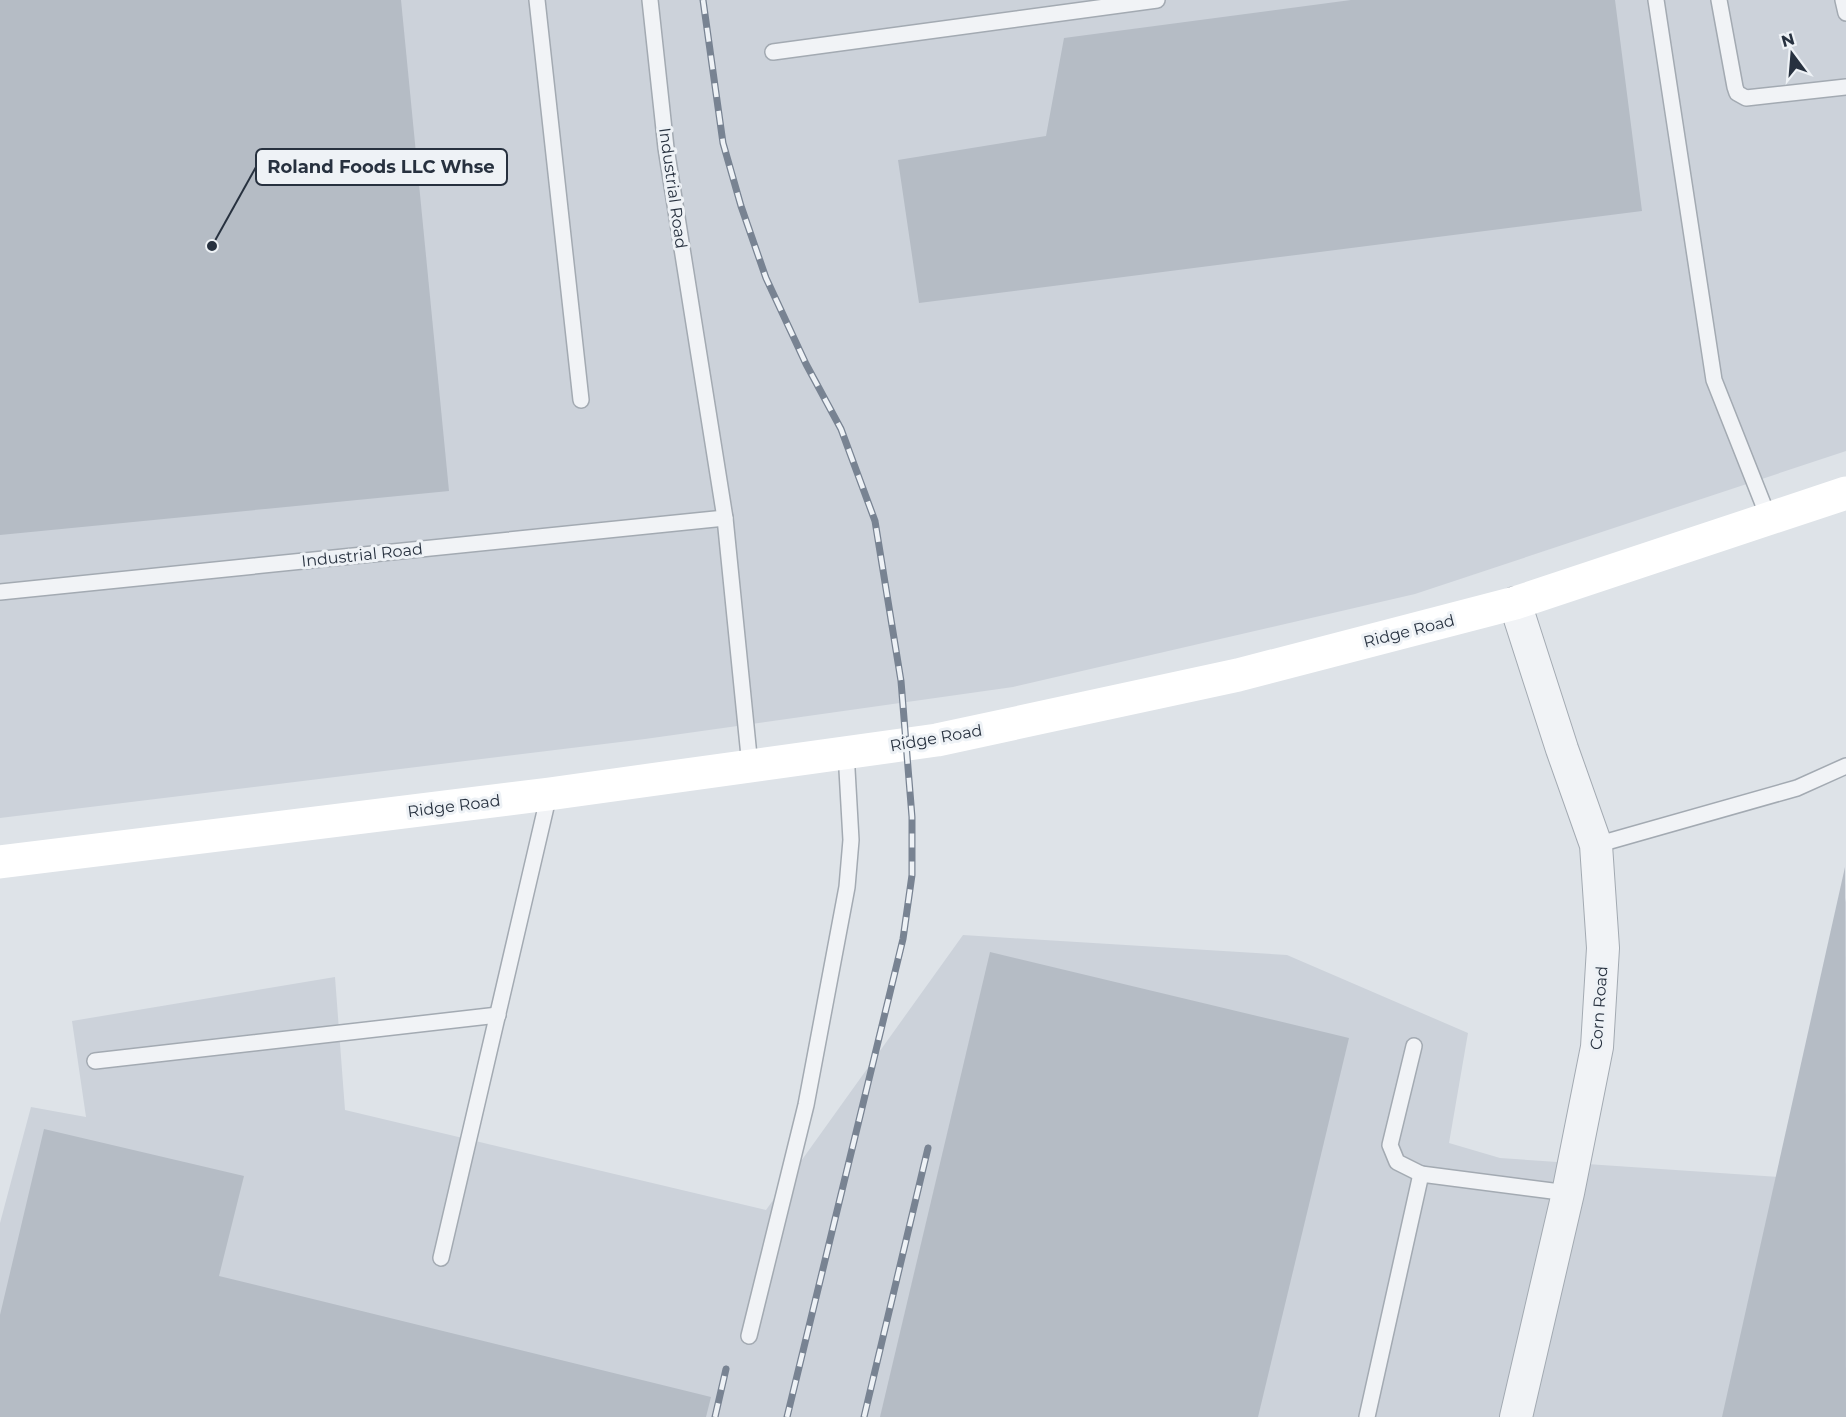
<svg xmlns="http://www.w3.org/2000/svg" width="1846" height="1417" font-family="Montserrat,sans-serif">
<rect width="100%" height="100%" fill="#dee3e8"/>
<g fill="#ccd2da">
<polygon points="0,0 1846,0 1846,451 1415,594 1013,687 645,739 0,818"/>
<polygon points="1846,898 1846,1417 0,1417 0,1223 31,1107 86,1117 72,1021 335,977 345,1110 766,1210 963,935 1287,955 1468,1033 1449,1143 1500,1158 1779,1177"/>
</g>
<g fill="#b5bcc5">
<polygon points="0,0 401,0 449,491 0,535"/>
<polygon points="1351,0 1615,0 1642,211 919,303 898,160 1046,136 1064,38"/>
<polygon points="1845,867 1846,1417 1722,1417"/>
<polygon points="990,952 1349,1038 1258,1417 880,1417"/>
<polygon points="44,1129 244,1176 219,1276 711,1397 706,1417 0,1417 0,1315"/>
</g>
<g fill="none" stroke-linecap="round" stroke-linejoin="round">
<g stroke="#a3aab2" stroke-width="18">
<g id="lane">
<polyline points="537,0 581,400"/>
<polyline points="650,0 666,148 725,518 750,766"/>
<polyline points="1656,0 1714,380 1769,519"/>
<polyline points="1719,0 1735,87 1737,93 1746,98 1846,87"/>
<polyline points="1843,0 1846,13"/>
<polyline points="773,52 1157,0"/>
<polyline points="0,592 725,518"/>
<polyline points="1596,845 1797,788 1846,766"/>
<polyline points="1414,1046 1390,1145 1397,1162 1421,1174"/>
<polyline points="95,1061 498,1015"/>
<polyline points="441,1258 549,794"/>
<polyline points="749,1336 806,1105 847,887 851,840 846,752"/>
<polyline points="1367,1417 1421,1174 1568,1193"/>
</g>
</g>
<g stroke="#a3aab2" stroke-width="34">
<polyline id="street" points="1515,603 1562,749 1596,845 1603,948 1597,1047 1568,1193 1516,1417"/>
</g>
<use href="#lane" stroke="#f1f3f6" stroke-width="15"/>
<use href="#street" stroke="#f1f3f6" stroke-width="32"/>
<polyline stroke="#fff" stroke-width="33" points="0,862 549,794 937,740 1238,675 1515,603 1846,493"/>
<g stroke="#788392" stroke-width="7">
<g id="rail">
<polyline points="703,0 723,143 741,206 766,278 806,364 841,429 875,521 901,681 912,817 912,875 903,939 787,1417"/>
<polyline points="715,1417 726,1369"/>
<polyline points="864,1417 928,1148"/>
</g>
</g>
<use href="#rail" stroke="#eef2f6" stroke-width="4.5" stroke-dasharray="14" stroke-linecap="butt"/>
</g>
<g text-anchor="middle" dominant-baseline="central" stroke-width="6" stroke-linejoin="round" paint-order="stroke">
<g font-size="16" fill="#27313f" stroke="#eef2f6">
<text transform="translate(673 188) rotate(82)">Industrial Road</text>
<text transform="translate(362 555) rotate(-6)">Industrial Road</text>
<text transform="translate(1409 631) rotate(-14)">Ridge Road</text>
<text transform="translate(936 738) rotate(-10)">Ridge Road</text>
<text transform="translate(454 806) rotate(-7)">Ridge Road</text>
<text transform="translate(1599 1008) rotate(-86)">Corn Road</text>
</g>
</g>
<path fill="none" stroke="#27313f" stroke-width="2" d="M212 246L256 167"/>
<circle fill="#27313f" stroke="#eef2f6" stroke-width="2" cx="212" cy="246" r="6"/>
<rect fill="#eef2f6" stroke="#27313f" stroke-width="2" x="256" y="149" width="251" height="36" rx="6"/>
<g font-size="18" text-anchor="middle" font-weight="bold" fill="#27313f">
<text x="381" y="173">Roland Foods LLC Whse</text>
</g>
<g transform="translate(1792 54) rotate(344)" stroke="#eef2f6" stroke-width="4.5" paint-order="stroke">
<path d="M0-4.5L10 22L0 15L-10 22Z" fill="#27313f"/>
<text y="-9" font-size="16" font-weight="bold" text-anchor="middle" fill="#27313f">N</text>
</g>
</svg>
